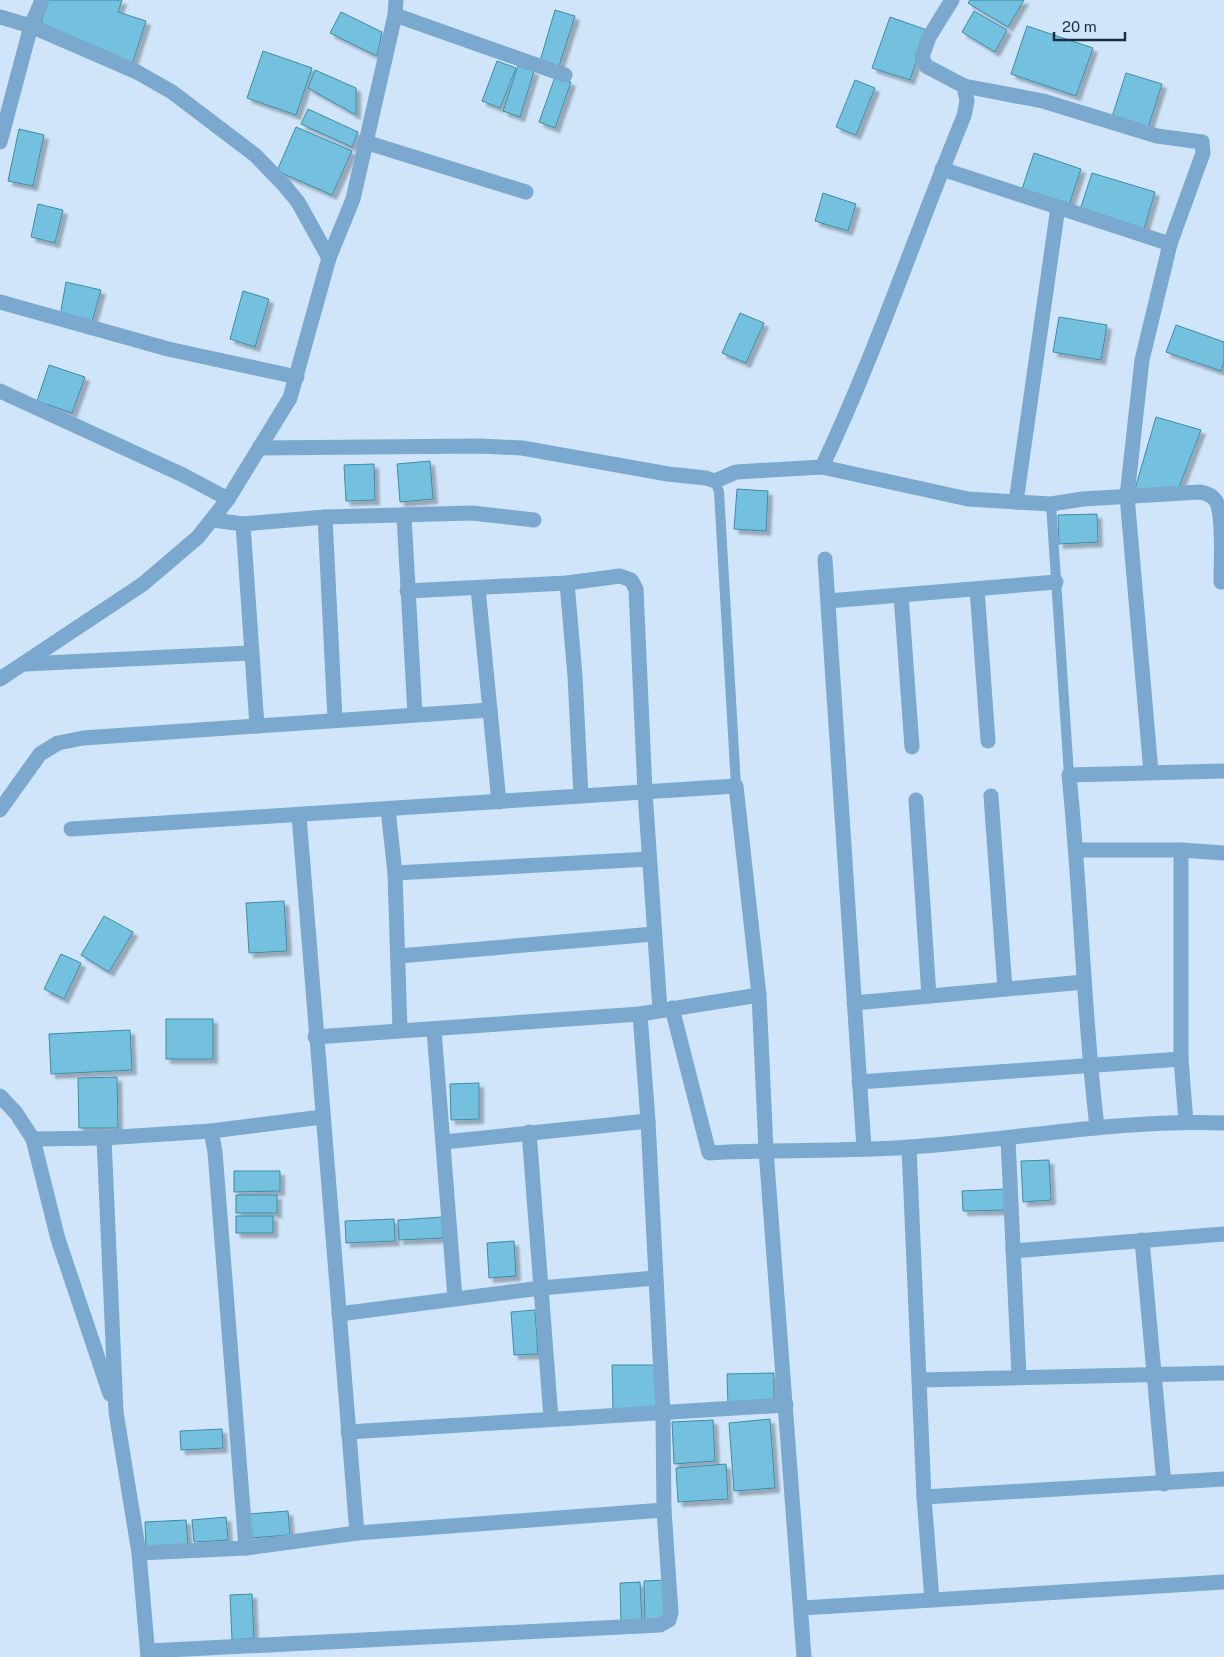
<svg xmlns="http://www.w3.org/2000/svg" width="1224" height="1657" font-family="'Public Sans',sans-serif">
<defs>
<filter id="shadow"><feDropShadow dx="4.5" dy="4.5" stdDeviation="1" flood-color="#0004"/></filter>
</defs>
<rect width="100%" height="100%" fill="#d0e5f9"/>
<g fill="#73c1df" stroke="#3d8ca8" filter="url(#shadow)">
<polygon points="48,0 122,0 118,12 146,21 132,65 40,26"/>
<polygon points="970,0 1024,0 1008,27 968,3"/>
<polygon points="555,10 575,16 559,66 540,61"/>
<polygon points="974,11 1007,30 995,52 962,32"/>
<polygon points="341,12 382,32 377,56 330,33"/>
<polygon points="890,17 927,30 910,80 872,68"/>
<polygon points="1027,26 1093,48 1076,96 1011,74"/>
<polygon points="263,51 312,68 296,115 247,98"/>
<polygon points="497,61 516,68 500,108 482,101"/>
<polygon points="518,66 534,71 520,117 503,111"/>
<polygon points="315,70 356,88 356,115 308,88"/>
<polygon points="1126,73 1162,84 1147,131 1111,120"/>
<polygon points="555,77 571,82 555,128 539,122"/>
<polygon points="855,80 875,88 856,135 836,127"/>
<polygon points="308,109 358,132 352,147 301,124"/>
<polygon points="296,127 352,151 332,195 277,171"/>
<polygon points="19,129 44,135 33,186 8,181"/>
<polygon points="1034,153 1081,169 1068,208 1021,192"/>
<polygon points="1092,173 1155,192 1143,233 1079,213"/>
<polygon points="823,193 856,204 848,231 815,221"/>
<polygon points="38,204 63,210 55,243 31,237"/>
<polygon points="66,282 101,290 92,322 60,316"/>
<polygon points="243,291 269,299 255,347 230,339"/>
<polygon points="740,313 764,323 746,363 722,353"/>
<polygon points="1059,317 1107,325 1101,360 1053,352"/>
<polygon points="1176,325 1224,342 1224,362 1221,371 1166,352"/>
<polygon points="49,365 85,377 72,413 37,401"/>
<polygon points="1156,417 1201,430 1178,490 1135,489"/>
<polygon points="430,461 433,499 400,502 397,464"/>
<polygon points="374,464 375,500 346,501 344,465"/>
<polygon points="737,489 768,491 766,531 734,529"/>
<polygon points="1097,514 1098,542 1059,544 1058,515"/>
<polygon points="284,901 287,951 249,953 246,903"/>
<polygon points="104,916 133,932 109,972 81,955"/>
<polygon points="61,954 81,963 64,999 44,989"/>
<rect x="166" y="1019" width="47" height="40"/>
<polygon points="130,1030 132,1070 51,1074 49,1034"/>
<polygon points="117,1077 118,1128 79,1128 78,1078"/>
<polygon points="479,1083 479,1119 451,1120 450,1084"/>
<polygon points="1049,1160 1051,1200 1023,1202 1021,1161"/>
<polygon points="234,1171 280,1171 280,1191 234,1192"/>
<polygon points="1007,1189 1008,1210 963,1211 962,1191"/>
<rect x="236" y="1195" width="41" height="18"/>
<rect x="236" y="1216" width="37" height="17"/>
<polygon points="442,1217 443,1238 399,1240 398,1220"/>
<polygon points="394,1219 395,1241 346,1243 345,1221"/>
<polygon points="514,1241 516,1276 489,1278 487,1243"/>
<polygon points="535,1310 538,1354 514,1355 511,1312"/>
<polygon points="612,1365 655,1365 659,1410 613,1411"/>
<polygon points="774,1373 774,1403 728,1405 727,1374"/>
<polygon points="770,1419 775,1488 734,1491 729,1423"/>
<polygon points="713,1420 715,1461 674,1464 672,1422"/>
<polygon points="222,1429 223,1448 181,1450 180,1431"/>
<polygon points="726,1464 728,1499 678,1502 676,1468"/>
<polygon points="288,1511 290,1535 250,1538 248,1514"/>
<polygon points="226,1517 228,1540 194,1542 192,1520"/>
<polygon points="186,1520 188,1546 146,1548 145,1522"/>
<polygon points="668,1580 667,1618 645,1622 644,1581"/>
<polygon points="640,1582 642,1623 621,1623 620,1583"/>
<polygon points="252,1594 254,1638 232,1640 230,1595"/>
</g>
<g fill="none" stroke-linecap="round" stroke-linejoin="round">
<g stroke="#7aa8cf" stroke-width="10">
<polyline points="715,481 719,492 736,786"/>
<polyline points="1051,504 1069,775"/>
</g>
<g stroke="#7aa8cf" stroke-width="15">
<polyline points="395,15 565,75"/>
<polyline points="0,17 31,26 137,72 172,92 255,155 284,185 298,202 329,258"/>
<polyline points="964,86 1043,101 1157,136 1202,142 1203,153 1170,244 1142,360 1127,496 1151,772"/>
<polyline points="0,142 31,26 42,0"/>
<polyline points="365,142 526,192"/>
<polyline points="942,169 1170,244"/>
<polyline points="0,302 168,349 297,377"/>
<polyline points="0,391 183,475 228,499"/>
<path d="M259,448l221,-2 42,2 146,26 38,4 9,3 21,-9 86,-5c54,-114 94,-235 142,-351l3,-15 -3,-15 -38,-20 -4,-9 7,-20 23,-37"/>
<path d="M822,467l146,32 83,5 32,-5 117,-7c6,1 12,3 16,9 8,14 5,62 5,81"/>
<polyline points="1016,502 1058,207"/>
<polyline points="404,516 415,714"/>
<polyline points="325,517 335,719"/>
<polyline points="213,520 243,524 325,517 472,513 534,520"/>
<polyline points="243,524 257,726"/>
<polyline points="825,559 864,1148"/>
<polyline points="567,583 575,676 581,796"/>
<polyline points="478,588 499,802"/>
<polyline points="977,589 988,741"/>
<polyline points="407,591 567,583 620,576 631,580 636,589 645,792 660,1010"/>
<polyline points="901,595 912,747"/>
<polyline points="828,601 1056,582"/>
<polyline points="25,664 251,653"/>
<polyline points="0,679 143,584 198,537 228,499 290,398 329,258 353,199 395,15 396,0"/>
<polyline points="991,796 1005,989"/>
<polyline points="916,800 929,996"/>
<polyline points="388,809 395,873 400,1030"/>
<polyline points="0,810 40,754 58,743 83,738 490,710"/>
<polyline points="299,816 357,1533"/>
<polyline points="71,829 736,786 759,995 766,1150 804,1657"/>
<polyline points="1077,850 1181,850 1224,853"/>
<polyline points="1181,850 1181,1059 1186,1122"/>
<polyline points="395,873 649,859"/>
<polyline points="399,956 654,934"/>
<polyline points="854,1003 1084,982"/>
<path d="M672,1008l37,145c67,-4 135,-1 201,-6 105,-7 209,-28 314,-24"/>
<polyline points="434,1030 455,1298"/>
<polyline points="315,1037 640,1014 759,995"/>
<polyline points="859,1082 1181,1059"/>
<polyline points="0,1096 16,1113 33,1139 58,1239 110,1394"/>
<path d="M1097,1127c-14,-117 -16,-235 -28,-352l155,-4"/>
<polyline points="211,1131 322,1117"/>
<polyline points="529,1132 551,1418"/>
<polyline points="104,1138 116,1412 139,1553 148,1657"/>
<polyline points="33,1139 104,1138 211,1131 215,1152 246,1548"/>
<polyline points="1008,1139 1019,1376"/>
<polyline points="444,1142 648,1121"/>
<polyline points="909,1147 924,1497 932,1600"/>
<polyline points="1142,1240 1164,1484"/>
<polyline points="1013,1251 1224,1234"/>
<polyline points="339,1314 541,1288 655,1278"/>
<polyline points="920,1380 1224,1373"/>
<polyline points="348,1432 786,1405"/>
<polyline points="924,1497 1224,1479"/>
<polyline points="139,1553 246,1548 357,1533 664,1510"/>
<polyline points="802,1608 1224,1582"/>
<polyline points="148,1651 660,1625 669,1620 671,1613 664,1510 663,1414 648,1121 640,1014"/>
</g>
</g>
<path d="M1054 32v8h71v-8" fill="none" stroke="#192f41" stroke-width="2.5"/>
<text x="1062" y="32" font-size="15" fill="#192f41" stroke="#d0e5f9" stroke-width="4" paint-order="stroke">20 m</text>
</svg>
